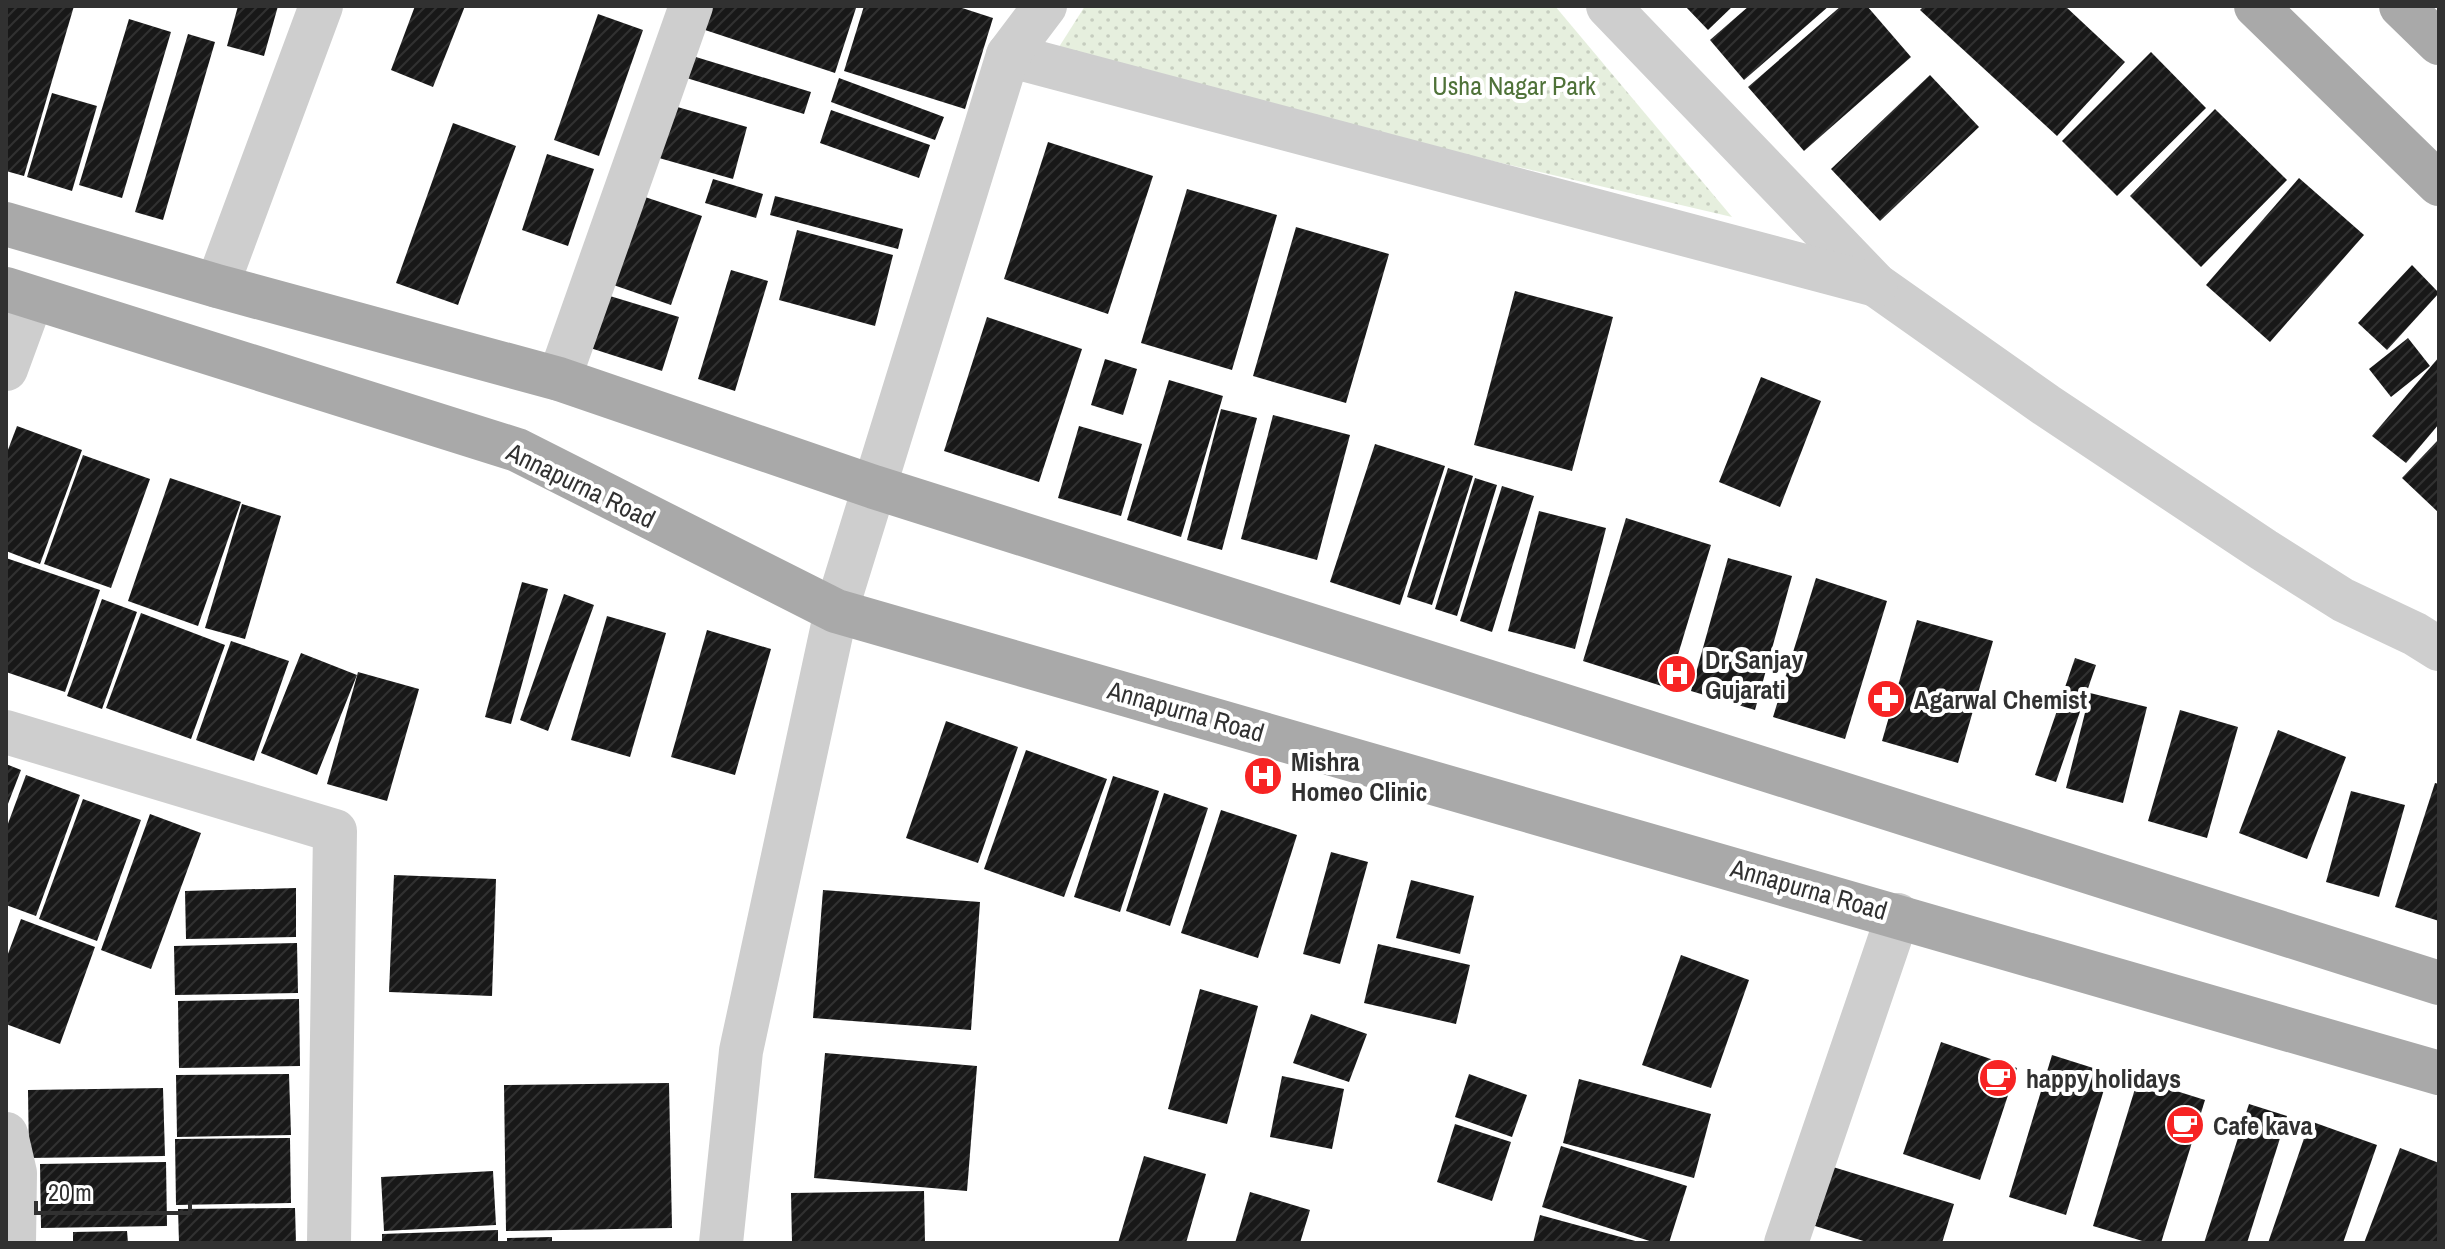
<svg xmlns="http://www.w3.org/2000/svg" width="2445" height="1249" font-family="'Archivo Narrow',sans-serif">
<defs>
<pattern id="park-dots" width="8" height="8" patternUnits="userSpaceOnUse" patternTransform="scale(2)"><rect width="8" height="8" fill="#e6efde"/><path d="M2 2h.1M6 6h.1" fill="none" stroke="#c6cdbf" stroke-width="1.8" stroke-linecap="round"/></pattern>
<pattern id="building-hatch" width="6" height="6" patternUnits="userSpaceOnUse" patternTransform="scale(2)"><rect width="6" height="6" fill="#181818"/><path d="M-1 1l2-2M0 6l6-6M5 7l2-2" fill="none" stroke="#313131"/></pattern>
</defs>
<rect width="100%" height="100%" fill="#fff"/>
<polygon fill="url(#park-dots)" points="1085,6 1555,6 1732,217 1052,58"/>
<g fill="url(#building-hatch)">
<polygon points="6,6 74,6 24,176 6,171"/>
<polygon points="238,6 278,6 264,56 227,46"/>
<polygon points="415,6 465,6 433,87 391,70"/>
<polygon points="706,6 849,6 856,8 835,73 699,28"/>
<polygon points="864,6 956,6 993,18 965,109 844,71"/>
<polygon points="1685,6 1733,6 1708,30"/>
<polygon points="1749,6 1829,6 1744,80 1710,40"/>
<polygon points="1841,6 1867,6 1911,57 1804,151 1748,87"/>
<polygon points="1924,6 2065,6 2125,62 2057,136 1920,10"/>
<polygon points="598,14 643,30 599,156 554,140"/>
<polygon points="129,19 171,32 122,198 79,185"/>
<polygon points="188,34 215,42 163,220 135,212"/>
<polygon points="2151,52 2206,108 2117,196 2062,141"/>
<polygon points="686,54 811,92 804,114 680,76"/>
<polygon points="1930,75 1979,127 1880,221 1831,169"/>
<polygon points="839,78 944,117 935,140 831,102"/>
<polygon points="52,93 97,106 72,191 27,177"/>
<polygon points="667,104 747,127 733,179 652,156"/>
<polygon points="2215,109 2287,180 2201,267 2130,196"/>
<polygon points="831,110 930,145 919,178 820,143"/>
<polygon points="453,123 516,146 458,305 396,283"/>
<polygon points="1048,142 1153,176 1108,314 1004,279"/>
<polygon points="547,154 594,169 568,246 522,230"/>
<polygon points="2299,178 2364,235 2270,342 2206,285"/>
<polygon points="713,179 763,194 756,218 705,203"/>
<polygon points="1187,189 1277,215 1232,370 1141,343"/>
<polygon points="633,193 702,216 671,305 602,281"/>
<polygon points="775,196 903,229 898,249 770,215"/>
<polygon points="1296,227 1389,254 1346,403 1253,376"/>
<polygon points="797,230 893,255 875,326 779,300"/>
<polygon points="2412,265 2439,293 2387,350 2358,323"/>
<polygon points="731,270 768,281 735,391 698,379"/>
<polygon points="1515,291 1613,317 1572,471 1474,445"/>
<polygon points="600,293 679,317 662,371 584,346"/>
<polygon points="987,317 1082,349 1039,482 944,451"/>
<polygon points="2408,338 2430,366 2391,397 2369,369"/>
<polygon points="2439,357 2439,424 2406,463 2372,436"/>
<polygon points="1105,359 1137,369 1123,415 1091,405"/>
<polygon points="1761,377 1821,401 1780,507 1719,482"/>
<polygon points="1169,380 1223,396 1181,537 1127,520"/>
<polygon points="1221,409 1257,418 1222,550 1187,540"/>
<polygon points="1273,415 1350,435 1317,560 1241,539"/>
<polygon points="17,426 82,450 40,564 6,551 6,455"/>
<polygon points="1079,426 1142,444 1121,516 1058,498"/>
<polygon points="2439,439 2439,513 2402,478"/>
<polygon points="1375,444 1445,466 1400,605 1330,582"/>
<polygon points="83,455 150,479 111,588 44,564"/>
<polygon points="1448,468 1473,476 1432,605 1407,597"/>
<polygon points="170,478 241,502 198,626 128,601"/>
<polygon points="1475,478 1497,485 1457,616 1435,609"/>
<polygon points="1502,486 1534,496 1492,632 1460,621"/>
<polygon points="242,504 281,516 245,639 205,628"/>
<polygon points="1539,511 1606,528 1575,649 1508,631"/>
<polygon points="1626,518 1711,545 1668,688 1583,661"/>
<polygon points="6,558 100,590 65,692 6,672"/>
<polygon points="1728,558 1792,576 1755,710 1691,691"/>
<polygon points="1816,578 1887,601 1845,739 1773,717"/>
<polygon points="522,582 548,589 511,724 485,717"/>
<polygon points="564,594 594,605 548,731 520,720"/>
<polygon points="102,599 137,612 102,709 67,696"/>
<polygon points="141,613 225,645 191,739 106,708"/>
<polygon points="607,616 666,633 630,757 571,740"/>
<polygon points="1917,620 1993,641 1958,763 1882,741"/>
<polygon points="707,630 771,649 735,775 671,757"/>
<polygon points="231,641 289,661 254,761 196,740"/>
<polygon points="301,653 357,675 317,775 261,753"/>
<polygon points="2075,658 2096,665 2056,782 2035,775"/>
<polygon points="358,672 419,689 387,801 327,784"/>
<polygon points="2090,693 2147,707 2123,803 2066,788"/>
<polygon points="2180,710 2238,727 2207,838 2148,821"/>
<polygon points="946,721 1018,747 978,863 906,838"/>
<polygon points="2278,730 2346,757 2307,859 2239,833"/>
<polygon points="1026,750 1107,779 1064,897 984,869"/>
<polygon points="6,764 21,770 6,809"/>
<polygon points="26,775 80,795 36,916 6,905 6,829"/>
<polygon points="1113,776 1159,791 1120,912 1074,897"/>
<polygon points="2435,783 2439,784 2439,921 2395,907"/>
<polygon points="2351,791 2405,805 2379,897 2326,882"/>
<polygon points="1164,793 1208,808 1170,926 1126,911"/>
<polygon points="83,799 141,820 97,941 39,919"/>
<polygon points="1221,810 1297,835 1258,958 1181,933"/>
<polygon points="150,814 201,833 151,969 101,950"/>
<polygon points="1331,852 1368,862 1340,964 1303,954"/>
<polygon points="394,875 496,879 492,996 389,992"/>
<polygon points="1411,880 1474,896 1460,954 1396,938"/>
<polygon points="296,888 296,937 186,939 185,891"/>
<polygon points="823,890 980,902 971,1030 813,1018"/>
<polygon points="21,919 95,947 60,1044 6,1024 6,959"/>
<polygon points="297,943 298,993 175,995 174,946"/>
<polygon points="1378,944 1470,965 1456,1024 1364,1003"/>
<polygon points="1681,955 1749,980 1711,1088 1642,1065"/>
<polygon points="1200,989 1258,1006 1227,1124 1168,1109"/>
<polygon points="299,999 300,1066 179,1068 178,1001"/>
<polygon points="1311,1014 1367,1034 1349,1082 1293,1063"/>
<polygon points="1941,1042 2017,1068 1980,1180 1903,1154"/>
<polygon points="825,1053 977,1066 967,1191 814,1178"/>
<polygon points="2052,1055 2109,1073 2066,1215 2009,1197"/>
<polygon points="289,1074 291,1135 177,1137 176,1075"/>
<polygon points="1469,1074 1527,1095 1512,1137 1455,1117"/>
<polygon points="1282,1076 1344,1089 1332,1149 1270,1137"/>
<polygon points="1579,1079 1711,1114 1694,1178 1563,1143"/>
<polygon points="2138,1079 2205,1100 2161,1243 2149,1243 2093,1226"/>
<polygon points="669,1083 672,1228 506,1231 504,1085"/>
<polygon points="163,1088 165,1156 29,1158 28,1090"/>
<polygon points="2249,1104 2287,1116 2247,1243 2204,1243"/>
<polygon points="2310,1121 2377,1145 2343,1243 2268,1243"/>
<polygon points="1455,1124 1511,1142 1492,1201 1437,1182"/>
<polygon points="290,1138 291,1203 176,1205 175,1139"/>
<polygon points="1561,1146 1687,1186 1669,1243 1656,1243 1542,1207"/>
<polygon points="2400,1148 2439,1163 2439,1243 2364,1243"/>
<polygon points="1144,1156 1206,1174 1186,1243 1118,1243"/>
<polygon points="166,1162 167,1226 41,1228 40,1164"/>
<polygon points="1833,1167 1954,1204 1942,1243 1870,1243 1815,1226"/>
<polygon points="493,1171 496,1225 384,1231 381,1177"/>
<polygon points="924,1191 925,1243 792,1243 791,1193"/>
<polygon points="1250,1192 1310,1210 1300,1243 1235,1243"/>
<polygon points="295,1208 296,1243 179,1243 178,1209"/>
<polygon points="1540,1215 1639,1242 1639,1243 1533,1243"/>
<polygon points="498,1230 498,1243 382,1243 382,1234"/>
<polygon points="127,1231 128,1243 73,1243 73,1232"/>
<polygon points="552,1237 552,1243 507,1243 507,1238"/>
</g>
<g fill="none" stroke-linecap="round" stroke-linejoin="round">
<g stroke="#cecece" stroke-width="44">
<polyline points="1608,6 1876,285 2046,405 2264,550 2343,600 2415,634 2439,649"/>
<polyline points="1008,55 1876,285"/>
<polyline points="217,286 321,6"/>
<polyline points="6,369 32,298"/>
<polyline points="559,379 691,6"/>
<polyline points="6,732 335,831 329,1243"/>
<polyline points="6,1134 15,1173 14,1243"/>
<polyline points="721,1243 741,1051 836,611 1008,55 1045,6"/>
<polyline points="1786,1243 1898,915"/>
</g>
<g stroke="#a9a9a9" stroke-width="44">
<polyline points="2256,6 2439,184"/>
<polyline points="2401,6 2439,43"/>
<polyline points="6,224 217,286 559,379 874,487 2439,983"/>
<polyline points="6,289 517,450 836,611 2439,1073"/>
</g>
</g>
<defs>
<g id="hospital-disc" transform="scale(2)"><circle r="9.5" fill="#f72323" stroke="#fff"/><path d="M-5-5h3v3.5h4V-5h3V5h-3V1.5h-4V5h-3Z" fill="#fff"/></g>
<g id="pharmacy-disc" transform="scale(2)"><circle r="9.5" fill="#f72323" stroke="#fff"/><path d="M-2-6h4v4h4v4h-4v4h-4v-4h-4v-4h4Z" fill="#fff"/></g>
<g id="cafe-disc" transform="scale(2)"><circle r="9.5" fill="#f72323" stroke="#fff"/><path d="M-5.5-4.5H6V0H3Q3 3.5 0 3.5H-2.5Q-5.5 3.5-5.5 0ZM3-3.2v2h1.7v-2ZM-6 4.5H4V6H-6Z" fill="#fff"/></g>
</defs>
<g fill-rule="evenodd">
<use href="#hospital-disc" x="1677" y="674"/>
<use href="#pharmacy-disc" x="1886" y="699"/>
<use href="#hospital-disc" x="1263" y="776"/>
<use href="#cafe-disc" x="1998" y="1078"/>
<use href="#cafe-disc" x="2185" y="1125"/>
</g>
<g text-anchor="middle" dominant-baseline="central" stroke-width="8" stroke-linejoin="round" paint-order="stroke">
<g font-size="26" fill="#4f7239" stroke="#fff">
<text x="1514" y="85">Usha Nagar Park</text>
</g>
<g font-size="26" fill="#313131" stroke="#fff">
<text transform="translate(581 485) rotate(26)">Annapurna Road</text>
<text transform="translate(1186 711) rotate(16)">Annapurna Road</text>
<text transform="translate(1809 889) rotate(16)">Annapurna Road</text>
</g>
<g font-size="26" font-weight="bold" fill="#313131" stroke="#fff" text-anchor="start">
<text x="1705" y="659">Dr Sanjay<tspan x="1705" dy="30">Gujarati</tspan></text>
<text x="1914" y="699">Agarwal Chemist</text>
<text x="1291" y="761">Mishra<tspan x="1291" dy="30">Homeo Clinic</tspan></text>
<text x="2026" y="1078">happy holidays</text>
<text x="2213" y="1125">Cafe kava</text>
</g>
</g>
<rect width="2445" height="1249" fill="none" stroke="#313131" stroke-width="16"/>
<path d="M36 1201v12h154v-12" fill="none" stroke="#313131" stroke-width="4"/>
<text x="48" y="1201" font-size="24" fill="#313131" stroke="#ffffff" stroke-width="6" paint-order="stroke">20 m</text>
</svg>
